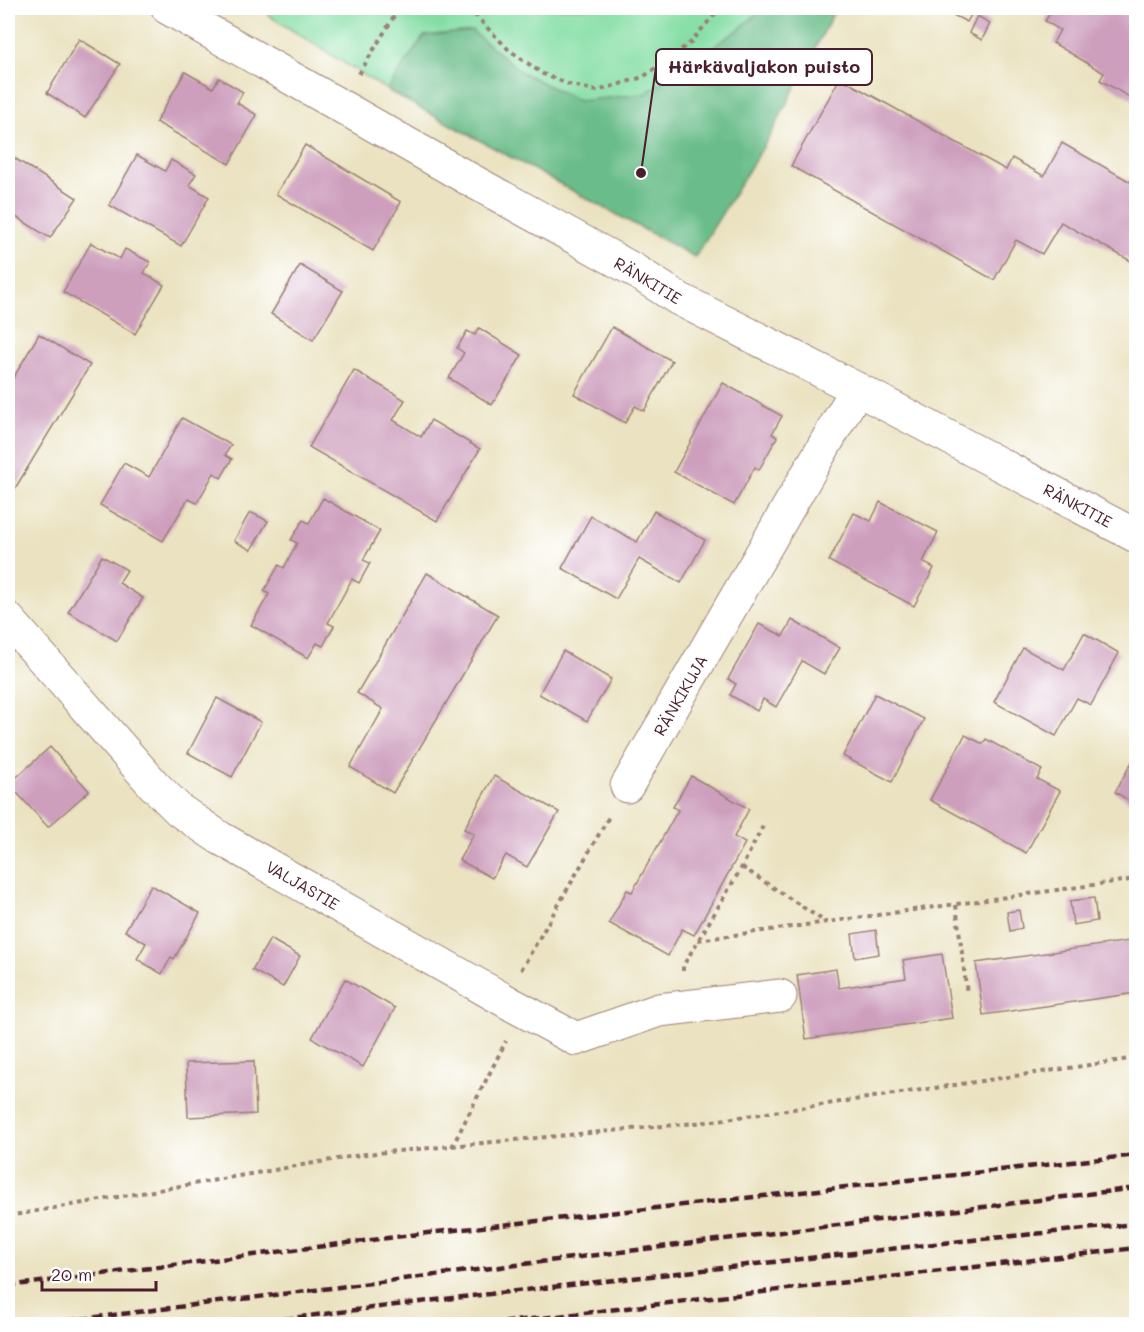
<svg xmlns="http://www.w3.org/2000/svg" width="1144" height="1332" font-family="Mali,sans-serif">
<rect width="100%" height="100%" fill="#fff"/>
<filter id="ink" filterUnits="userSpaceOnUse"><feTurbulence type="fractalNoise" baseFrequency=".0167" numOctaves="2"/><feDisplacementMap in="SourceGraphic" scale="12" xChannelSelector="R" yChannelSelector="G"/><feConvolveMatrix kernelMatrix="1 2 1 2 8 2 1 2 1" color-interpolation-filters="sRGB"/></filter>
<filter id="wash" filterUnits="userSpaceOnUse"><feTurbulence type="fractalNoise" baseFrequency=".008" numOctaves="4" result="noise"/><feDisplacementMap in="SourceGraphic" scale="24" xChannelSelector="R" yChannelSelector="G"/><feGaussianBlur stdDeviation="1.35" result="paint"/><feColorMatrix in="noise" values="0 0 0 0 0 0 0 0 0 0 0 0 0 0 0 0 0 1.4 0 .05"/><feComposite in="paint" operator="in"/></filter>
<g filter="url(#wash)">
<rect width="100%" height="100%" fill="#eae2c0"/>
<polygon fill="#84dea4" stroke="#677e68" stroke-width="1.5" points="272,8 835,8 695,257 387,90 268,15"/>
<polygon fill="#6bbd8a" stroke="#5a6e5a" stroke-width="1.5" points="764,8 836,8 771,134 695,257 387,90 424,36 472,31 523,73 579,101 644,94 738,30"/>
<g id="blocks">
<g fill="#cd9fbd">
<polygon points="939,8 975,8 967,22"/>
<polygon points="1053,8 1121,8 1136,17 1136,101 1100,80 1104,73 1053,43 1060,30 1045,21"/>
<polygon points="977,16 990,23 982,40 969,33"/>
<polygon points="79,39 120,64 85,118 47,93"/>
<polygon points="185,72 213,88 219,78 243,92 237,103 257,115 229,164 156,122"/>
<polygon points="840,78 1006,170 1012,158 1044,176 1062,143 1136,185 1136,264 1061,222 1042,254 1016,240 994,280 791,166"/>
<polygon points="305,145 401,202 373,251 276,194"/>
<polygon points="8,154 77,198 50,238 8,212"/>
<polygon points="137,155 165,171 171,160 196,174 189,185 209,197 181,246 109,205"/>
<polygon points="91,243 120,259 125,249 150,262 144,273 164,285 135,334 63,292"/>
<polygon points="300,265 343,291 313,340 271,314"/>
<polygon points="612,327 672,361 644,411 635,406 625,423 574,394"/>
<polygon points="479,328 522,355 492,405 449,378 464,353 457,348 467,331 475,335"/>
<polygon points="39,334 90,365 8,500 8,387"/>
<polygon points="354,370 405,400 393,420 421,437 431,420 480,449 437,521 309,447"/>
<polygon points="723,383 782,416 772,434 777,437 759,470 755,467 734,505 674,472"/>
<polygon points="182,418 231,445 225,455 232,459 221,478 214,473 197,503 188,499 163,541 100,505 124,463 149,477"/>
<polygon points="323,498 380,531 363,560 370,563 359,583 352,579 328,623 334,626 323,646 317,643 308,658 251,625 269,594 264,591 279,565 284,568 297,543 291,540 303,520 309,523"/>
<polygon points="880,502 938,532 923,562 934,568 914,606 829,561 854,513 871,521"/>
<polygon points="654,511 705,540 681,583 639,559 616,599 562,568 591,516 637,542"/>
<polygon points="250,512 268,521 251,550 234,541"/>
<polygon points="102,556 127,570 119,583 143,598 117,641 68,612"/>
<polygon points="427,573 498,615 393,793 350,767 383,709 357,693"/>
<polygon points="792,620 840,648 824,674 802,661 776,707 763,699 757,711 730,695 736,684 728,679 759,624 783,636"/>
<polygon points="1084,633 1119,653 1091,705 1077,698 1056,736 994,702 1023,648 1064,670"/>
<polygon points="563,651 611,679 587,721 539,694"/>
<polygon points="875,694 924,719 892,782 843,756"/>
<polygon points="217,698 261,722 232,777 188,753"/>
<polygon points="965,735 983,744 986,739 1042,770 1037,779 1060,791 1026,853 930,800"/>
<polygon points="50,747 89,791 48,827 9,784"/>
<polygon points="1136,755 1136,805 1115,792"/>
<polygon points="494,776 559,812 527,867 506,855 492,878 459,860 474,834 464,829"/>
<polygon points="691,776 749,809 734,837 745,843 694,935 682,929 668,956 609,923 627,890 632,892 678,810 673,807"/>
<polygon points="151,885 200,913 174,959 171,957 162,974 137,959 146,943 125,931"/>
<polygon points="1094,898 1097,921 1073,925 1070,901"/>
<polygon points="1019,910 1022,928 1010,931 1007,912"/>
<polygon points="876,930 879,954 855,958 852,934"/>
<polygon points="270,939 300,956 283,987 252,970"/>
<polygon points="1136,940 1136,993 983,1015 976,963"/>
<polygon points="942,954 952,1018 806,1039 797,975 836,969 839,988 906,978 903,960"/>
<polygon points="345,979 395,1008 363,1067 312,1038"/>
<polygon points="254,1061 256,1114 188,1117 186,1063"/>
</g>
</g>
</g>
<g filter="url(#ink)">
<use href="#blocks" fill-opacity="0" stroke="#9a8076" stroke-width="1.5"/>
<g fill="none" stroke-linecap="round" stroke-linejoin="round">
<g stroke="#9a8076" stroke-width="35">
<g id="minor">
<polyline points="168,8 469,179 632,269 679,299 857,389 1136,536"/>
<polyline points="8,619 154,785 179,810 220,838 513,1005 576,1039 659,1010 780,996"/>
<polyline points="627,786 857,389"/>
</g>
</g>
<g stroke="#9a8076" stroke-width="4" stroke-dasharray="4.5 4.5" stroke-linecap="butt">
<polyline points="468,8 509,50 543,74 568,84 597,91 643,77 690,43 720,8"/>
<polyline points="359,74 399,8"/>
<polyline points="742,867 827,923"/>
<polyline points="956,905 967,994"/>
<polyline points="698,940 1136,879"/>
<polyline points="521,970 610,815"/>
<polyline points="683,971 683,966 742,867 764,824"/>
<polyline points="452,1147 506,1041"/>
<polyline points="8,1216 366,1154 706,1122 1136,1058"/>
</g>
<use href="#minor" stroke="#fff" stroke-width="33"/>
<g stroke="#4a1f2b" stroke-width="4.5" stroke-dasharray="9 4.5" stroke-linecap="butt">
<polyline points="8,1286 419,1234 1136,1155"/>
<polyline points="41,1324 1136,1188"/>
<polyline points="244,1324 428,1301 952,1242 1136,1224"/>
<polyline points="490,1324 1136,1248"/>
</g>
</g>
</g>
<g text-anchor="middle" dominant-baseline="central" stroke-width="4.5" stroke-linejoin="round" paint-order="stroke">
<g font-size="16" fill="#4a1f2b" stroke="#fff">
<text transform="translate(648 280) rotate(31)">RÄNKITIE</text>
<text transform="translate(1078 505) rotate(28)">RÄNKITIE</text>
<text transform="translate(680 695) rotate(-60)">RÄNKIKUJA</text>
<text transform="translate(303 885) rotate(30)">VALJASTIE</text>
</g>
</g>
<path fill="none" stroke="#4a1f2b" stroke-width="2" d="M641 173L656 67"/>
<circle fill="#4a1f2b" stroke="#fff" stroke-width="2" cx="641" cy="173" r="6"/>
<rect fill="#fff" stroke="#4a1f2b" stroke-width="2" x="656" y="49" width="216" height="36" rx="6"/>
<g font-size="18" text-anchor="middle" font-weight="bold" fill="#4a1f2b">
<text x="764" y="73">Härkävaljakon puisto</text>
</g>
<rect width="1144" height="1332" fill="none" stroke="#fff" stroke-width="30"/>
<path d="M42 1281v9h114v-9" fill="none" stroke="#4a1f2b" stroke-width="3"/>
<text x="51" y="1281" font-size="18" fill="#4a1f2b" stroke="#ffffff" stroke-width="4.5" paint-order="stroke">20 m</text>
</svg>
